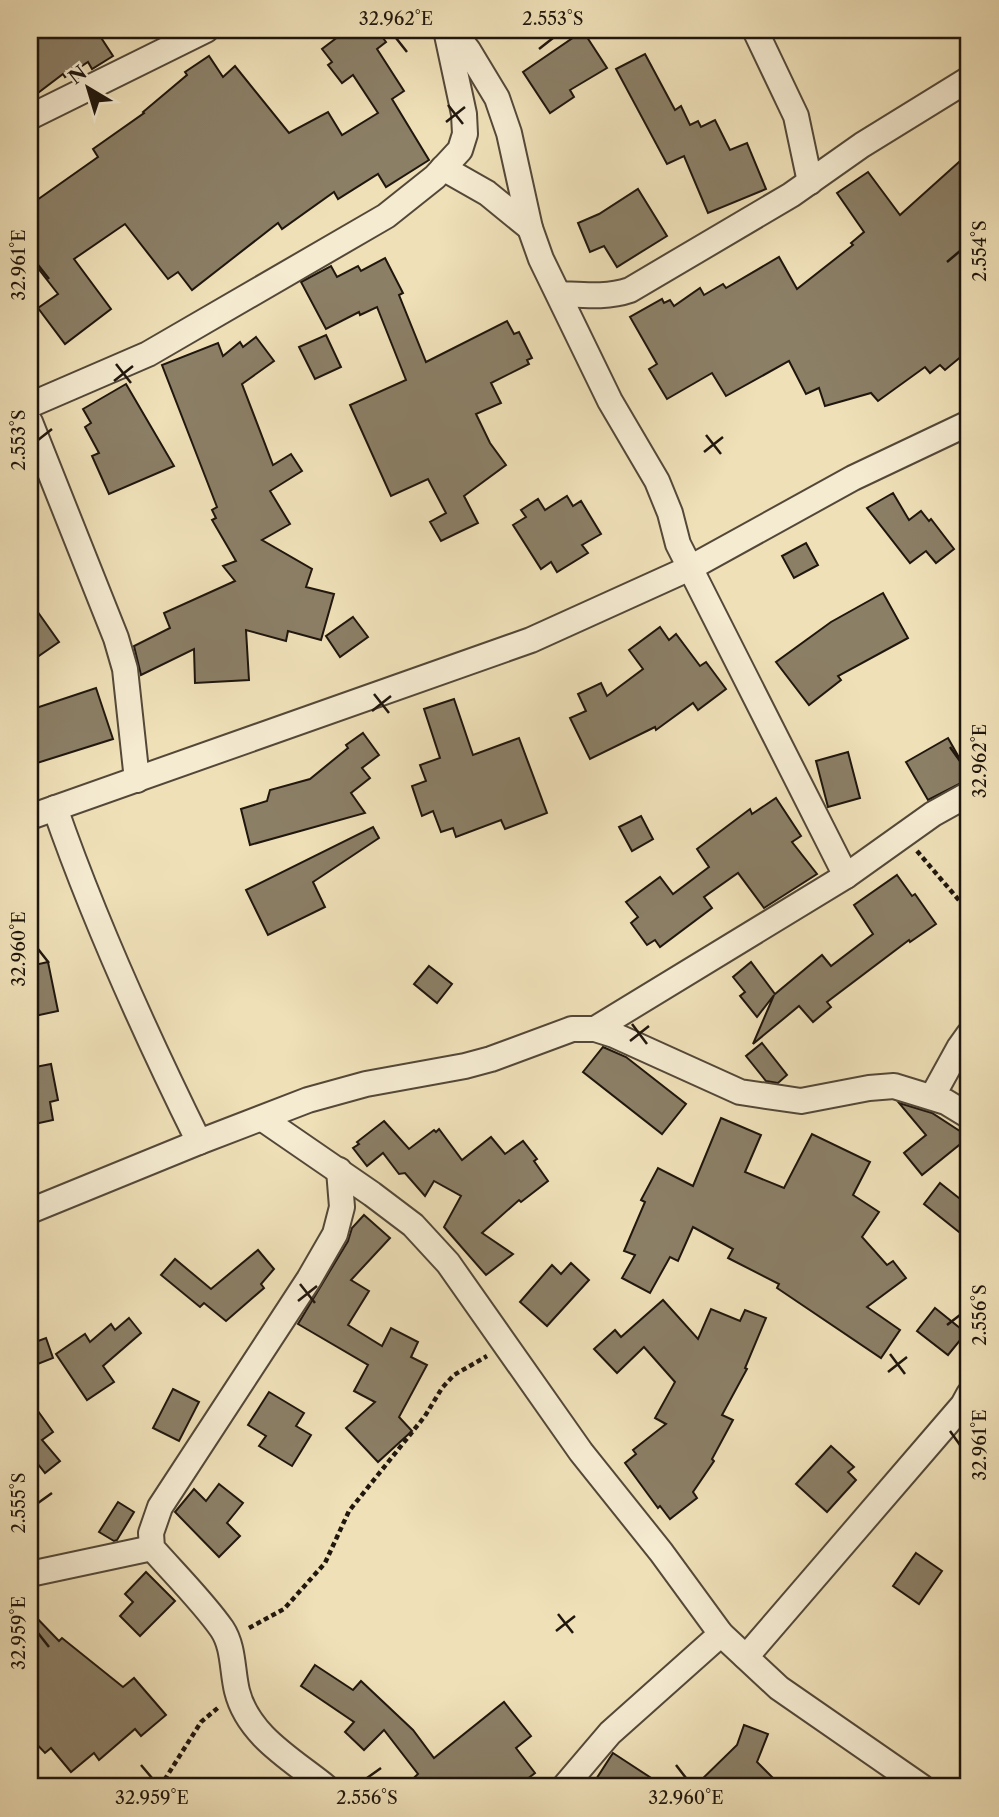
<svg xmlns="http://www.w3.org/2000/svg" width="999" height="1817" font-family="'Libre Caslon Text',serif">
<rect width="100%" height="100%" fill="#efe0b8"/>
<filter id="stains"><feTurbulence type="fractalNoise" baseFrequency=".00286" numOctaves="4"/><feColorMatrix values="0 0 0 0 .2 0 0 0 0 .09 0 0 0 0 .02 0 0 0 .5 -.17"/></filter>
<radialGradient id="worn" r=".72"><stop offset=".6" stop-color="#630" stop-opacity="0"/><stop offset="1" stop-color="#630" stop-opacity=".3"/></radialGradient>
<g fill="#8b7f66" stroke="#1f160d" stroke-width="2">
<polygon points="30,30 96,30 113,56 92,69 88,62 65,77 63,74 30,99"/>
<polygon points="347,30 377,30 386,42 377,49 404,91 392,99 429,160 386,187 378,174 338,199 334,192 282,229 278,223 192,290 178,272 168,279 125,224 74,259 111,309 65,344 38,308 58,294 30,258 30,205 98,157 93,149 144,113 143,112 187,75 185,72 209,56 223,77 235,66 289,133 328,112 342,135 378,113 353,75 342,83 328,65 332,62 322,49"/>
<polygon points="583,31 607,68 570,90 574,97 550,113 523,72"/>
<polygon points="645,54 675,110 681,106 690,125 698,121 701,127 715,120 730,150 747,143 766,189 708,213 684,156 667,164 616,69"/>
<polygon points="969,153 969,350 945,370 940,365 930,373 925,367 878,401 871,393 825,406 819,388 806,394 789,361 726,396 712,373 667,399 649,369 657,364 630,317 662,299 664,303 670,300 674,306 700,288 704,295 723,284 726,288 779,257 797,289 853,245 851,243 864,232 837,193 868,172 900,215"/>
<polygon points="638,189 667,236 617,267 604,246 590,252 578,223 599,214"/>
<polygon points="385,258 403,293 399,295 426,362 507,321 514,334 519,332 532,358 527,360 529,364 491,383 501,403 476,414 490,443 506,465 464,496 478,523 441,541 430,522 446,513 428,479 391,496 350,405 406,380 377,307 360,315 359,312 326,329 301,282 331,266 337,277 358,266 361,271"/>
<polygon points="326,335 341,367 315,379 299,347"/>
<polygon points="256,337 274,361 242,384 273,465 291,454 302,471 270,491 290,524 262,540 312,569 306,587 334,594 321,640 288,631 286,641 246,630 249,680 195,683 194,649 141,675 134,646 170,628 164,613 235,581 223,566 236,561 212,520 216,518 212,510 217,507 162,365 218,343 223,356 240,342 243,347"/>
<polygon points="126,384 174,466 109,494 92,456 99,453 85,427 91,423 83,409"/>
<polygon points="893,493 909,520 921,511 929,521 931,519 954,549 936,563 926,551 910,563 867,508"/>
<polygon points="567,496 573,506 581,501 601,534 582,545 588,553 557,572 551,562 541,569 513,525 526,517 521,510 538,499 545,510"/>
<polygon points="806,543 818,565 794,578 782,556"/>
<polygon points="883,593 908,638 838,676 841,680 809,705 776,662 831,622"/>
<polygon points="30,601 59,642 30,662"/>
<polygon points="353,617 368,637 340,657 326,636"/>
<polygon points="660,627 669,640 676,634 700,666 706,662 726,689 698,710 693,703 656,730 655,727 590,759 570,718 586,711 578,694 601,683 607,696 643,669 629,650"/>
<polygon points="96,688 113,739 37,763 30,742 30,710"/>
<polygon points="454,699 473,755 519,738 547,813 505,829 501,820 456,837 453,828 441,832 433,811 422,816 412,786 426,781 420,765 440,758 424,709"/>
<polygon points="363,733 379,755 362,768 370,778 351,793 365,813 250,845 241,809 267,801 270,790 310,779 348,748 346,745"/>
<polygon points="948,738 969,775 969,779 928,800 906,762"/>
<polygon points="848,752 860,798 828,807 816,761"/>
<polygon points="776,798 801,836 792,842 817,874 764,908 738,873 704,897 712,908 660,947 655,940 647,945 631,923 638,917 626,902 660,877 673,894 709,867 697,849 750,809 752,814"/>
<polygon points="641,816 653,839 632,851 619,827"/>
<polygon points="373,827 379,838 313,882 325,907 268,935 246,890"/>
<polygon points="897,875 912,896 915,894 936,924 910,942 909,940 827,1002 831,1007 813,1022 799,1006 753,1044 774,995 757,1017 740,996 745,992 733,977 751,962 775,994 822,955 831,966 873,934 854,905"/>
<polygon points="48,962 58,1011 30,1017 30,966"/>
<polygon points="429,966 452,984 437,1003 414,984"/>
<polygon points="762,1043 787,1075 778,1083 766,1081 746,1056"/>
<polygon points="603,1047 626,1057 686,1104 662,1134 583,1072"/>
<polygon points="51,1064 58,1100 50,1102 53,1120 30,1125 30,1068"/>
<polygon points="899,1103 932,1113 969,1137 922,1175 904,1153 926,1135"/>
<polygon points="721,1118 761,1135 745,1172 784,1188 812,1134 870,1162 853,1195 879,1212 862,1237 887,1265 893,1261 906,1278 867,1307 900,1330 881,1358 777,1288 779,1284 728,1258 733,1249 693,1227 678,1261 670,1257 650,1293 622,1278 635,1255 624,1251 645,1202 641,1200 658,1168 693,1186"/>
<polygon points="384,1121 409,1149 434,1130 436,1132 439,1129 462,1160 491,1137 505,1154 523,1141 537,1159 534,1161 548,1181 521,1202 519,1200 482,1233 513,1254 486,1275 444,1227 461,1196 434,1181 425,1196 405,1173 399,1174 383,1153 367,1166 353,1148 359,1144 357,1142"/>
<polygon points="940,1183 969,1206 969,1240 924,1204"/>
<polygon points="364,1215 390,1238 351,1280 369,1291 348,1325 382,1346 391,1328 418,1342 411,1357 427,1365 399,1417 412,1431 378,1462 346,1428 375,1402 354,1391 368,1365 298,1324 348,1241 352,1228"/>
<polygon points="258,1250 274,1269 261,1284 264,1288 226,1321 204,1303 200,1307 161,1275 175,1259 211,1289"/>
<polygon points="571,1263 589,1280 547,1326 520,1302 552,1265 561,1274"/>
<polygon points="663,1300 698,1339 711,1309 740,1321 745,1310 766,1318 745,1368 747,1369 722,1415 733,1420 712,1459 714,1461 693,1492 697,1498 670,1519 660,1506 658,1508 625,1463 636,1454 633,1450 666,1424 655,1418 675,1382 644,1347 617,1373 594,1349 615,1330 621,1337"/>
<polygon points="935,1308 966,1333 948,1355 917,1331"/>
<polygon points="129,1318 141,1333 103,1366 114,1382 87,1400 56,1354 85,1334 90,1342 111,1324 115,1330"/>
<polygon points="46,1338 53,1358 30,1367 30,1344"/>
<polygon points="173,1389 199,1402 179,1441 153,1428"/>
<polygon points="269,1392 304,1413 296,1426 311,1435 292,1466 259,1446 266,1436 248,1425"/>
<polygon points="30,1400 53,1432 42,1440 60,1461 45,1473 30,1454"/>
<polygon points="831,1446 854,1467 848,1472 856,1480 827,1512 796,1484"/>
<polygon points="219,1484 243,1503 227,1523 240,1536 219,1557 175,1512 194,1489 206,1501"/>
<polygon points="118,1502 134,1512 117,1540 114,1541 99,1532"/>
<polygon points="916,1553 942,1571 919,1604 893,1586"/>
<polygon points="146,1572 175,1601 140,1636 120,1616 133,1602 125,1594"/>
<polygon points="30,1611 59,1641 62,1638 123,1687 134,1678 166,1715 141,1736 135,1729 99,1760 94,1753 71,1772 51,1748 45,1753 30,1737"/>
<polygon points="315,1665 353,1690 361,1681 413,1730 434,1758 504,1702 531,1736 516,1748 535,1773 517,1787 404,1787 418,1774 384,1730 364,1750 345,1732 354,1722 301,1686"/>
<polygon points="744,1725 768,1734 757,1762 782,1787 694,1787 737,1745"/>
<polygon points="613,1753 665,1787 591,1787"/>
</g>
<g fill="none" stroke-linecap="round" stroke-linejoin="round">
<g stroke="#534838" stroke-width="28">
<g id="street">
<polyline points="452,30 468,50 497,98 509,133 530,228 541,259 610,401 657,481 670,513 678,544 846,876"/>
<polyline points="755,30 796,116 810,182"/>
<polyline points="30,117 206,30"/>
<polyline points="443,168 487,193 530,228"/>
<path d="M559,294c24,1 48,4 71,-4l161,-95 71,-50 107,-66"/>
<polyline points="30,405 148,354 386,216 435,177 460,150 465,134 464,114 446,30"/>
<polyline points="30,422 116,638 125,669 137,780"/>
<path d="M55,808c40,115 90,225 144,334"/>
<polyline points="30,817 531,640 690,568 853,478 969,423"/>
<polyline points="595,1029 846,876 933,814 969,794"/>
<polyline points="932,1097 959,1048 969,1034"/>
<polyline points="263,1119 372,1194 413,1225 448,1263 581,1452 661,1552 721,1634 779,1688 922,1787"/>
<polyline points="30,1211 199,1142 308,1100 366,1084 465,1066 491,1059 572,1029 595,1029 614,1035 740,1092 801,1101 869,1088 894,1086 946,1102 969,1116"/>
<polyline points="30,1574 152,1548"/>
<polyline points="746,1657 963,1405 969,1394"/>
<path d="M326,1787c-33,-27 -78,-51 -89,-96 -5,-20 -3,-44 -15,-62 -18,-26 -48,-56 -70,-81l-1,-15 9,-26 149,-228 26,-45 7,-27 -3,-37"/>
<polyline points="564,1787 610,1733 721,1634"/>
</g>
</g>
<g stroke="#1f160d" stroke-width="4.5" stroke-dasharray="5 3.5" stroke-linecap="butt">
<polyline points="917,851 969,912"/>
<polyline points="249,1628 284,1609 325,1563 349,1511 425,1416 442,1388 454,1375 487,1356"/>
<polyline points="160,1787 201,1722 219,1707"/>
</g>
<use href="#street" stroke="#f5ebd1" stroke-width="24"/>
</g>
<path fill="none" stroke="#1f160d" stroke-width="2.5" d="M396,38l11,14M539,49l14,-11M448,105l15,19M446,122l19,-15M947,262l13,-11M38,265l11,14M116,364l15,19M114,381l19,-15M706,435l15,19M38,440l14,-11M704,452l19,-15M374,694l15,19M372,711l19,-15M950,747l10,14M38,949l11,14M632,1024l15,20M630,1041l19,-15M300,1284l15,19M298,1301l19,-15M947,1325l13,-10M890,1354l15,20M888,1372l19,-15M950,1431l10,14M38,1503l14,-10M558,1614l15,19M556,1631l19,-15M38,1633l11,14M141,1765l11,13M676,1765l10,13M367,1778l14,-10"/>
<rect width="999" height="1817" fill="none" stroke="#efe0b8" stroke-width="77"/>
<g transform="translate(88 88) rotate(322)" stroke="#f5ebd1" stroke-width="5" paint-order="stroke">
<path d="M0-5L12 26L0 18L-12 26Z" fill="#1f160d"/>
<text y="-10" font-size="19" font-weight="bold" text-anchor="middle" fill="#1f160d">N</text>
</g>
<rect x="38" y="38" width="922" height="1740" fill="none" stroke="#1f160d" stroke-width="2.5"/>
<g font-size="18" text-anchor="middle" fill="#1f160d">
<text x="396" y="25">32.962°E</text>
<text x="553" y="25">2.553°S</text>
<text transform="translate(980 251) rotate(-90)" y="6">2.554°S</text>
<text transform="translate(19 265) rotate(-90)" y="6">32.961°E</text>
<text transform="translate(19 440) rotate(-90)" y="6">2.553°S</text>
<text transform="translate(980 761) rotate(-90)" y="6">32.962°E</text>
<text transform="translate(19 949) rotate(-90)" y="6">32.960°E</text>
<text transform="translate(980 1315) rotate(-90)" y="6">2.556°S</text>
<text transform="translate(980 1445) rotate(-90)" y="6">32.961°E</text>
<text transform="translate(19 1503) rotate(-90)" y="6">2.555°S</text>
<text transform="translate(19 1633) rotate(-90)" y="6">32.959°E</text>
<text x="152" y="1804">32.959°E</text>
<text x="367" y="1804">2.556°S</text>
<text x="686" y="1804">32.960°E</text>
</g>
<rect width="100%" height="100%" filter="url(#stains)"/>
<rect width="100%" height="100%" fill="url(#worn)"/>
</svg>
